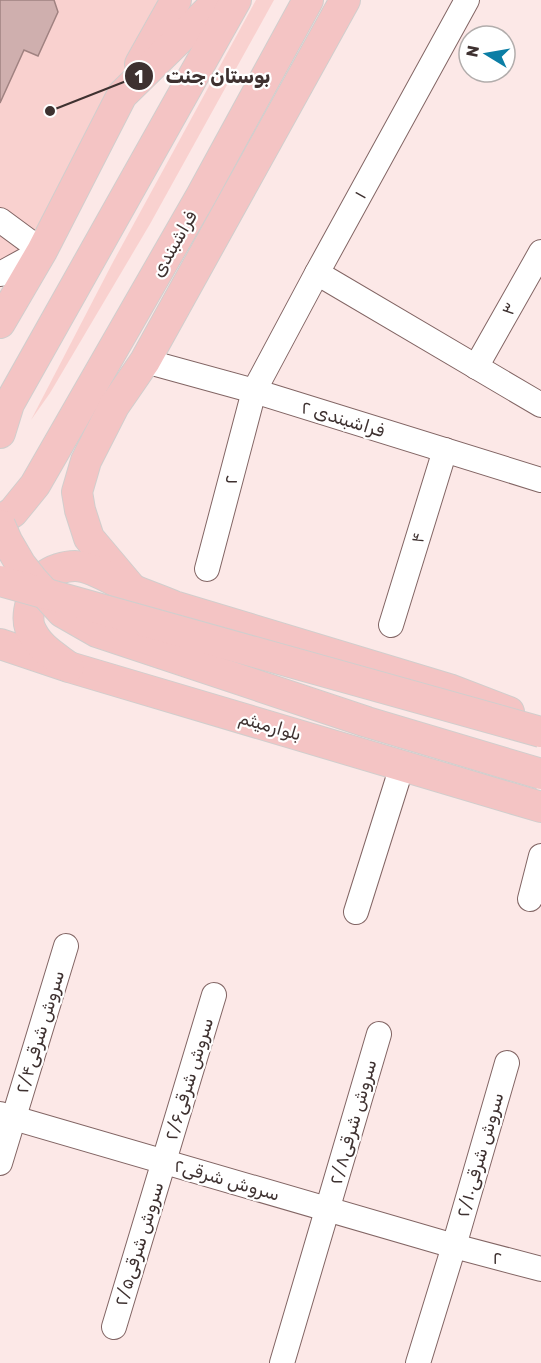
<svg xmlns="http://www.w3.org/2000/svg" width="541" height="1363" font-family="Rubik,Cairo,sans-serif">
<rect width="100%" height="100%" fill="#fce8e7"/>
<g fill="#f9d1cf">
<polygon points="0,0 162,0 40,223 0,277"/>
<polygon points="256,0 274,0 150,224 50,393 31,420 113,262"/>
</g>
<polygon fill="#cfafae" stroke="#a08281" stroke-width="1.5" points="0,0 54,0 58,12 38,56 24,50 0,103"/>
<g fill="none" stroke-linecap="round" stroke-linejoin="round">
<g stroke="#826564" stroke-width="26">
<g id="minor">
<polyline points="0,220 42,251 0,274"/>
<polyline points="317,273 541,405"/>
<polyline points="145,361 254,391 541,480"/>
<polyline points="476,367 541,252"/>
<polyline points="207,569 254,391 317,273 467,0"/>
<polyline points="391,625 445,450"/>
<polyline points="530,899 541,856"/>
<polyline points="356,912 402,766"/>
<polyline points="0,1114 454,1246 541,1269"/>
<polyline points="0,1163 66,946"/>
<polyline points="114,1327 214,995"/>
<polyline points="282,1363 379,1034"/>
<polyline points="418,1363 454,1246 507,1063"/>
</g>
</g>
<g stroke="#d1cecd" stroke-width="32">
<g id="major">
<polyline points="140,64 176,0"/>
<polyline points="0,323 42,251 122,95 218,1"/>
<polyline points="0,433 9,404 236,0"/>
<polyline points="0,521 13,512 35,485 201,196 308,0"/>
<polyline points="132,589 89,538 80,510 77,492 86,461 114,406 145,361 345,0"/>
<polyline points="0,644 69,667 541,807"/>
<path d="M69,667c-16,-12 -31,-20 -39,-39 -5,-14 4,-42 15,-52 7,-6 20,-10 30,-10 17,0 40,16 56,23 14,6 29,11 43,17l275,83 60,23"/>
</g>
</g>
<use href="#minor" stroke="#fff" stroke-width="24"/>
<use href="#major" stroke="#f4c4c4" stroke-width="30"/>
<g stroke="#d1cecd" stroke-width="32" stroke-linecap="butt">
<g id="major-bridge">
<polyline points="0,525 7,541 21,565 32,579 62,612 97,632 367,722 541,774"/>
<polyline points="0,581 541,732"/>
</g>
</g>
<use href="#major-bridge" stroke="#f4c4c4" stroke-width="30"/>
</g>
<g text-anchor="middle" dominant-baseline="central" stroke-width="4.5" stroke-linejoin="round" paint-order="stroke">
<g font-size="18" fill="#3e3130" stroke="#fff">
<text transform="translate(360 195) rotate(-61)">۱</text>
<text transform="translate(174 244) rotate(-60)">فراشبندی</text>
<text transform="translate(509 309) rotate(-60)">۳</text>
<text transform="translate(343 419) rotate(17)">۲ فراشبندی</text>
<text transform="translate(231 480) rotate(-75)">۲</text>
<text transform="translate(418 538) rotate(-73)">۴</text>
<text transform="translate(270 726) rotate(16)">بلوارمیثم</text>
<text transform="translate(40 1032) rotate(-73)">سروش شرقی۲/۴</text>
<text transform="translate(189 1079) rotate(-73)">سروش شرقی۲/۶</text>
<text transform="translate(353 1122) rotate(-74)">سروش شرقی۲/۸</text>
<text transform="translate(480 1155) rotate(-74)">سروش شرقی۲/۱۰</text>
<text transform="translate(227 1180) rotate(16)">سروش شرقی۲</text>
<text transform="translate(139 1244) rotate(-73)">سروش شرقی۲/۵</text>
<text transform="translate(497 1258) rotate(15)">۲</text>
</g>
</g>
<path fill="none" stroke="#3e3130" stroke-width="2" d="M50 111L139 76"/>
<g fill="#3e3130" stroke="#fff" stroke-width="2">
<circle cx="50" cy="111" r="6"/>
<circle cx="139" cy="76" r="15"/>
</g>
<g font-size="18" text-anchor="middle" font-weight="bold" fill="#fff">
<text x="139" y="83">1</text>
</g>
<g font-size="20" text-anchor="middle" font-weight="bold" fill="#3e3130" stroke="#fff" stroke-width="4.5" stroke-linejoin="round" paint-order="stroke">
<text x="218" y="83">بوستان جنت</text>
</g>
<g transform="translate(487 54) rotate(281)"><circle r="28" fill="#ffffff" stroke="#b2adac" stroke-width="1.5"/>
<path d="M0-4.5L10 22L0 15L-10 22Z" fill="#0b7ea5"/>
<text y="-9" font-size="16" font-weight="bold" text-anchor="middle" fill="#3e3130">N</text>
</g>
</svg>
